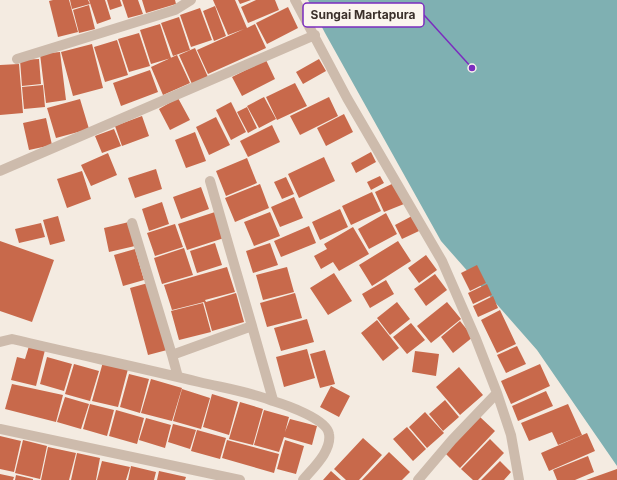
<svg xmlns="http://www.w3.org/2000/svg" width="617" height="480" font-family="Inter,sans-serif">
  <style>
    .water { fill: #7fb0b2 }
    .building { fill: #c8694b }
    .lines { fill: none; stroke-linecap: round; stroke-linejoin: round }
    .street { stroke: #cdbbac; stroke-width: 10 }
    .leader { fill: none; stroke: #7b2cbf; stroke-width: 1.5 }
    .callout-dot { fill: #7b2cbf; stroke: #fbf5ee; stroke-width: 1.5 }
    .callout { fill: #fbf5ee; stroke: #7b2cbf; stroke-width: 1.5 }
    .callout-label { font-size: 12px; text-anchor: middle; font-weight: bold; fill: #3b302b }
  </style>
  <rect width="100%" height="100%" fill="#f4ebe1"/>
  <!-- water -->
  <path class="water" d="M308 0H617V466L537 350 441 241 325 33Z"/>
  <!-- building -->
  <path class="building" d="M53 0H69L78 32 58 37 49 1Z
    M70 0H88L90 4 72 9Z
    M89 0H105L111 19 97 24Z
    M107 0H120L122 6 110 10Z
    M122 0H138L143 14 128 18Z
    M142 0H175L176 4 146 13Z
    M213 0H235L247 28 255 24 266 48 208 74 197 50 244 29 228 35Z
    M238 0H251L240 4Z
    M256 0H275L279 10 248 23 241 7Z
    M89 5 95 29 79 33 73 10Z
    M215 6 226 36 214 41 203 11Z
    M288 7 298 28 267 44 256 23Z
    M200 8 212 40 191 47 180 15Z
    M179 17 190 50 173 56 161 23Z
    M160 24 171 58 151 64 140 30Z
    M139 33 150 66 129 72 118 39Z
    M117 40 128 75 105 82 94 47Z
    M92 44 103 88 73 96 61 52Z
    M195 48 208 77 192 84 179 55Z
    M60 52 66 100 46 103 40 54Z
    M177 55 190 83 163 95 151 67Z
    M39 59 41 84 22 86 20 60Z
    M319 59 326 71 303 84 296 72Z
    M266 60 275 79 242 96 232 77Z
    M19 64 23 113 0 115V65Z
    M150 70 158 92 121 106 113 83Z
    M295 83 307 106 277 120 266 97Z
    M43 85 45 107 24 109 22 87Z
    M264 97 276 119 259 128 247 106Z
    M329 97 338 116 300 135 290 116Z
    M178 98 190 120 170 130 159 109Z
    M80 99 89 129 56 138 47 108Z
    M231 102 246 132 231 140 216 110Z
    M247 107 257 128 248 133 237 112Z
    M344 114 353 132 326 146 317 128Z
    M142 116 149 136 122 146 115 126Z
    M216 117 230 145 209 155 196 127Z
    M46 118 52 145 29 150 23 123Z
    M272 125 280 142 248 157 240 141Z
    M114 129 121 146 102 153 95 136Z
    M195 132 206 161 186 168 175 140Z
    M371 152 376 162 356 173 351 163Z
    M108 153 117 175 91 186 81 165Z
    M324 157 335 181 299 198 288 174Z
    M247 158 257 183 226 196 216 171Z
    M156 169 162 189 135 198 128 178Z
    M82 171 91 199 67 208 57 179Z
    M380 176 384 183 371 190 367 182Z
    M286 177 294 194 282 199 274 182Z
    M394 183 404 204 384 212 375 192Z
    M260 184 269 208 235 222 225 198Z
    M201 187 209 209 181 219 173 197Z
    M372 192 381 211 351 225 342 206Z
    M294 197 303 218 280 227 271 207Z
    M162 202 169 224 149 231 142 209Z
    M340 209 348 227 320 240 312 222Z
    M215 212 224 238 187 250 178 224Z
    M270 212 280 236 254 246 244 222Z
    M386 213 397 234 369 249 358 229Z
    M58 216 65 241 50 245 43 220Z
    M412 216 419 231 402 239 395 225Z
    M129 222 135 246 109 252 104 228Z
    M41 223 45 237 19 243 15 229Z
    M175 224 183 247 155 256 147 233Z
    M309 226 316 243 281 257 274 241Z
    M353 227 369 254 339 271 333 262 321 269 314 256 327 249 324 244Z
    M0 241 54 260 32 322 0 311Z
    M398 241 411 261 372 286 359 265Z
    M215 243 222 265 197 273 190 251Z
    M270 243 278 265 253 273 246 251Z
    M184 248 193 275 162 284 154 258Z
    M135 249 144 280 123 286 114 255Z
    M426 255 437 270 419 283 408 268Z
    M477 265 486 283 470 291 461 273Z
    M227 267 235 292 205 300 206 302 236 293 244 322 212 331 204 302 172 310 164 285Z
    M287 267 294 292 263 300 256 275Z
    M334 273 352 301 328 315 310 288Z
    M435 274 447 290 426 306 414 289Z
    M386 280 394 294 370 308 362 294Z
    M148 283 167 350 148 355 130 288Z
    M487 284 492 295 473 304 468 293Z
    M295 293 302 318 267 327 260 303Z
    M493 296 498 308 478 317 473 306Z
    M397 302 410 319 390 335 377 318Z
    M447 302 461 319 431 343 417 326Z
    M203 303 211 332 179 340 171 311Z
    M500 310 516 344 497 353 481 320Z
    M307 319 314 342 281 351 274 328Z
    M377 320 399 348 383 361 361 333Z
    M460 321 473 337 453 353 441 337Z
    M411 323 425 340 407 354 393 337Z
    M29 346 45 350 36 386 11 380 17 357 25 359Z
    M517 346 526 364 506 373 497 355Z
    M307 349 315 378 284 387 276 357Z
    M325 350 335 384 320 388 310 354Z
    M415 351 439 354 436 376 412 372Z
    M47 357 72 364 64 391 40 384Z
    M103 362 128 369 118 407 92 401Z
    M74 364 99 371 90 401 65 394Z
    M540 364 550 386 511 404 501 381Z
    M459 367 483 395 460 415 436 387Z
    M129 374 149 379 140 413 120 407Z
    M151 379 182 388 172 421 141 413Z
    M12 384 63 395 56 422 5 409Z
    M331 386 350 396 339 417 320 407Z
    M182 389 210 398 201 429 173 421Z
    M546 391 553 406 518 421 512 406Z
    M212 394 238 402 229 435 203 427Z
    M65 397 89 404 81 429 57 422Z
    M445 400 459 417 443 431 429 414Z
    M240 402 263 409 253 445 229 439Z
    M90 404 114 410 107 436 83 429Z
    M568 404 582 435 558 445 552 432 529 441 521 423Z
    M116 410 144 418 137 444 109 436Z
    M264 410 289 417 285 432 290 419 317 426 312 445 284 437 279 452 254 445Z
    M425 412 444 433 427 448 409 427Z
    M480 417 495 431 460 468 445 453Z
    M146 418 171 425 165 448 139 440Z
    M173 424 196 430 190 449 168 442Z
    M407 427 426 449 413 461 393 439Z
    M197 430 226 438 220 459 191 451Z
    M587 433 595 451 549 471 541 453Z
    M0 436 21 441 14 472 0 469Z
    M363 438 382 455 359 480H346L334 469Z
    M490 439 504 453 478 480H473L461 469Z
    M23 440 47 446 40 479 15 473Z
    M227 440 279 454 274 473 222 458Z
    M285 440 304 446 296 474 277 469Z
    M48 447 76 453 69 480H41Z
    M389 452 410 472 402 480H362Z
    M77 453 100 458 96 480H71Z
    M588 456 594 472 575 480H557L553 470Z
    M102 461 130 467 126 480H97Z
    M500 461 511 472 504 480H481Z
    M131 466 156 472 154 480H128Z
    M617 469V480H586Z
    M159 471 186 477 185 480H157Z
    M331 471 341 480H323Z
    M0 474 14 477 13 480H0Z
    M16 475 33 479V480H15Z"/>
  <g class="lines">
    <!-- street -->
    <path class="street" d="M295 0 347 98 442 261 476 339 497 393 511 435 519 480
      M17 59 175 10 191 0
      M0 171 315 35
      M132 223 172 355
      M252 326 273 400
      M0 342 12 339C75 354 137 367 199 382 224 388 250 392 273 401 286 405 327 419 329 434 332 451 313 468 303 480
      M178 377 172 355 252 326 210 181
      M0 429 240 480
      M418 480 452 440 497 393"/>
  </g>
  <!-- callouts -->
  <path class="leader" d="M472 68L424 15"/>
  <circle class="callout-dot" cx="472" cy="68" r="4"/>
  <rect class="callout" x="303" y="3" width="121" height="24" rx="4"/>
  <g class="callout-label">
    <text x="363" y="19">Sungai Martapura</text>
  </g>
</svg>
